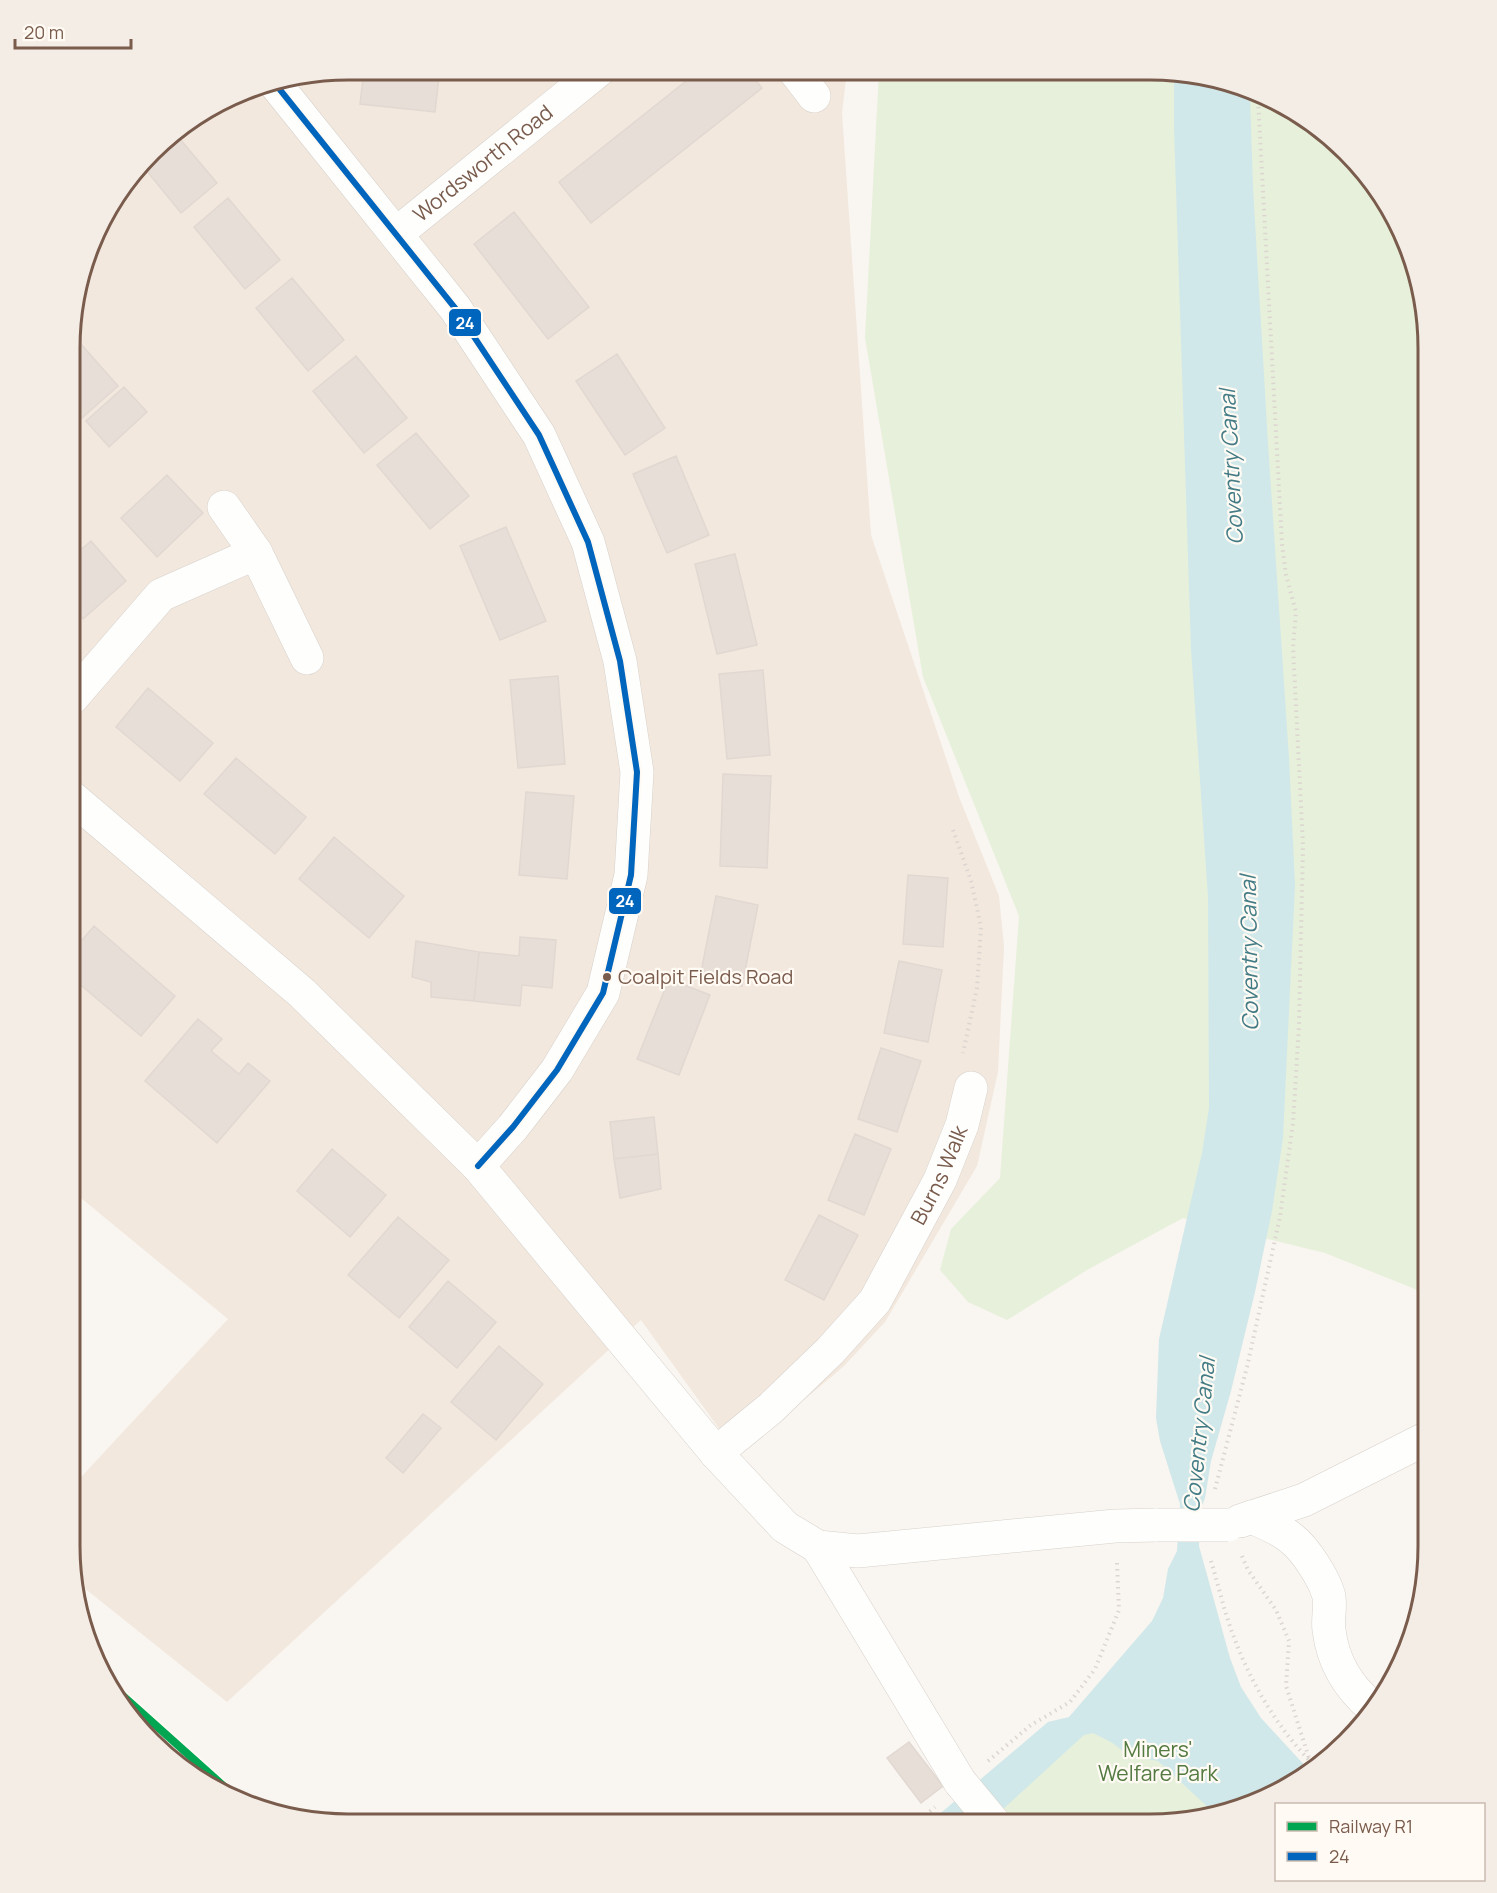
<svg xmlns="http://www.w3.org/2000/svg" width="1497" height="1893" font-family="Manrope,sans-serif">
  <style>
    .residential { fill: #f2e8de }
    .green { fill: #e7f0db }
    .water { fill: #d0e8ea }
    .building { fill: #e6ded7; stroke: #e2d8d2; stroke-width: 1.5 }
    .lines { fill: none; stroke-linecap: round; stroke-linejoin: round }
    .minor-casing { stroke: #d7d1cb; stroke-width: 34 }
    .path { stroke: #dcd5d0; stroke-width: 4; stroke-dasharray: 1.5 4.5; stroke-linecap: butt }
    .minor { stroke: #fefefd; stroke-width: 33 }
    .minor-bridge-casing { stroke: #d7d1cb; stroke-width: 34; stroke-linecap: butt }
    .minor-bridge { stroke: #fefefd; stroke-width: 33 }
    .bus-1-casing { stroke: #fffaf3; stroke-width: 10 }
    .bus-1 { stroke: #0065bd; stroke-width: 6 }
    .rail-1-casing { stroke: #fffaf3; stroke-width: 12 }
    .rail-1 { stroke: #00a651; stroke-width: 8 }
    .bus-dot { fill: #7a5c4d; stroke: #fffaf3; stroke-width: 2 }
    .labels { text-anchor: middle; stroke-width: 4.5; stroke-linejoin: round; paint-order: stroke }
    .bus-label { font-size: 20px; fill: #7a5c4d; stroke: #fffaf3; text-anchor: start }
    .street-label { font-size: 21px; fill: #7a5c4d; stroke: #fffaf3 }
    .park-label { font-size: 21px; fill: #537a41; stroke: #fffaf3 }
    .water-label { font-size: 22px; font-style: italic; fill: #437c86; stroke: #fffaf3 }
    .rim { fill: none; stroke: #7a5c4d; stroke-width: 3 }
    .line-badge { stroke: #fffaf3; stroke-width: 2 }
    .badge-label { font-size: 16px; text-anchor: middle; font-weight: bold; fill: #fff }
  </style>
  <rect width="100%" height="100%" fill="#f9f5f0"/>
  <!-- residential -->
  <path class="residential" d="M347 69 847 70 842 113 871 535 959 797 999 896 1004 946 998 1072 977 1166 885 1322 843 1367 738 1455 641 1320 227 1702 73 1579 69 1546V1490L228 1319 70 1189 71 310 106 208 164 138 257 84Z"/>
  <!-- green -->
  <path class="green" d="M879 71H1187L1305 116 1391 208 1419 275 1428 347V1300L1415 1289 1325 1253 1183 1218 1087 1270 1007 1320 968 1302 940 1270 951 1229 1000 1178 1019 916 923 677 865 338Z
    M1116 1705 1270 1793 1168 1823H964L1074 1727Z"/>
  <!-- water -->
  <path class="water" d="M1174 71H1187L1250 95 1253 188 1268 443 1289 758 1295 885 1283 1138 1272 1211 1255 1292 1231 1391 1211 1461 1205 1498 1201 1508 1199 1546 1230 1658 1241 1687 1261 1718 1308 1769 1289 1787 1211 1810 1158 1761 1130 1756 1111 1742 1093 1733 1084 1735 988 1823H929L1048 1722 1069 1717 1152 1621 1163 1598 1168 1569 1177 1551 1180 1504 1160 1441 1156 1418 1159 1339 1202 1153 1209 1108 1208 897 1191 649 1174 127Z"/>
  <!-- building -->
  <path class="building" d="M364 69H440L435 112 360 104Z
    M700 70H748L762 88 591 223 559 182Z
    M174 132 217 183 181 213 142 165 164 138Z
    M228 198 280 260 245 289 194 227Z
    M514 212 589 307 548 339 474 244Z
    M292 278 344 340 308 371 256 308Z
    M80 343 118 386 82 418 71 406V351Z
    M617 354 665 428 625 455 576 381Z
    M356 356 407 418 364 453 313 391Z
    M124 387 147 412 109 447 86 421Z
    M416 433 469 496 430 529 377 465Z
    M676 456 709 535 667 553 633 474Z
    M167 475 203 513 157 557 121 518Z
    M506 527 546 621 500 640 460 546Z
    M91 541 126 581 83 619 71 605V558Z
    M735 554 757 645 717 654 695 564Z
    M763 670 770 755 727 759 719 674Z
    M558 676 565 764 518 768 510 680Z
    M148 688 213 743 180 781 116 727Z
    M236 758 306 817 275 854 204 794Z
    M723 774 771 776 767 868 720 866Z
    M526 792 574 796 567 879 519 875Z
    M334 837 404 896 369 938 299 879Z
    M908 875 948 878 943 947 903 944Z
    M716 896 758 905 742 986 700 977Z
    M94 926 175 996 141 1036 70 976V954Z
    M520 937 556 940 552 988 522 985 520 1006 474 1001 479 952 519 956Z
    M416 941 479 952 474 1001 431 997V982L412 977Z
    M899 961 942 970 928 1042 884 1033Z
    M669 979 710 995 679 1075 637 1059Z
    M198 1019 222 1039 211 1051 239 1074 248 1063 270 1081 217 1143 145 1081Z
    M881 1048 921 1061 897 1132 858 1119Z
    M654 1117 658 1154 614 1159 610 1122Z
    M855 1134 891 1149 864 1215 828 1200Z
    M332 1149 386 1195 350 1237 297 1191Z
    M658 1154 661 1189 620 1198 614 1159Z
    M819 1215 858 1235 824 1300 785 1280Z
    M398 1217 449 1260 399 1318 348 1275Z
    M448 1281 496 1322 457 1368 409 1327Z
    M499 1346 543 1384 496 1440 451 1402Z
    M423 1414 441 1428 403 1473 386 1458Z
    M909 1742 943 1786 921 1803 887 1758Z"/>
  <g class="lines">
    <!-- minor casing -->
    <g class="minor-casing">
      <g id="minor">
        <path d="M794 70 814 96"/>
        <path d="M273 81 455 308 539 435 588 542 620 661 637 772 631 875 603 993 557 1070 513 1127 478 1166"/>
        <path id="s1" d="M396 234 599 70"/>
        <path d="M224 507 256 553 307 658"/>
        <path d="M71 699 161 595 256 553"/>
        <path d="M70 796 302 993 478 1166 716 1453 785 1527 818 1547 858 1551 1115 1526 1157 1525"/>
        <path id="s2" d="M716 1453 771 1408 830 1351 875 1301 940 1180 962 1125 971 1088"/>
        <path d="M1251 1517C1265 1523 1281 1529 1292 1539 1305 1549 1323 1577 1328 1593 1332 1604 1327 1618 1329 1630 1333 1663 1348 1687 1373 1708"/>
        <path d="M1240 1521 1304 1500 1427 1438"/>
        <path d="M818 1547 960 1782"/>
      </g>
    </g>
    <!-- path -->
    <path class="path" d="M953 830 971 881 981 927 977 988 963 1053
      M1215 1489 1247 1367 1280 1217 1293 1123 1299 1026 1303 845 1293 647 1296 612 1286 575 1282 544 1258 98
      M1242 1556 1248 1570 1276 1610 1289 1641 1286 1686 1309 1758
      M1211 1561C1219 1587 1225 1615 1235 1640 1252 1685 1279 1730 1313 1764
      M988 1761 1031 1725 1070 1702 1095 1669 1119 1610 1117 1563
      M916 1823 935 1807"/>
    <!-- minor -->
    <use href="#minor" class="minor"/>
    <!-- minor-bridge casing -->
    <g class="minor-bridge-casing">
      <path id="minor-bridge" d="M1157 1525H1228
        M960 1782 994 1823"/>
    </g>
    <!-- minor-bridge -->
    <use href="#minor-bridge" class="minor-bridge"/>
    <!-- bus-1 casing -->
    <g class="bus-1-casing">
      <path id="bus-1" d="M273 81 455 308 539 435 588 542 620 661 637 772 631 875 603 993 557 1070 513 1127 478 1166"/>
    </g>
    <!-- bus-1 -->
    <use href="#bus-1" class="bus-1"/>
    <!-- rail-1 casing -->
    <g class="rail-1-casing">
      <path id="rail-1" d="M104 1679 238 1799"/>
    </g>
    <!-- rail-1 -->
    <use href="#rail-1" class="rail-1"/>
  </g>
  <!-- markers -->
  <circle class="bus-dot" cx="607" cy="977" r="5"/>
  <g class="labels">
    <!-- bus labels -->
    <g class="bus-label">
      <text x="618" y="984">Coalpit Fields Road</text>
    </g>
    <!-- street labels -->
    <g class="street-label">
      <text dy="7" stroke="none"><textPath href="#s1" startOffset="112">Wordsworth Road</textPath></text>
      <text dy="7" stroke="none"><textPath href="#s2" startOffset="362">Burns Walk</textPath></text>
    </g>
    <!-- park labels -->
    <g class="park-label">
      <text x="1158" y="1757">Miners'<tspan x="1158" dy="24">Welfare Park</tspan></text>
    </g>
    <!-- water labels -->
    <g class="water-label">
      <text transform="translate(1231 467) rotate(-93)" y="8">Coventry Canal</text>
      <text transform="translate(1249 953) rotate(-91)" y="8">Coventry Canal</text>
      <text transform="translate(1199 1435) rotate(-84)" y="8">Coventry Canal</text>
    </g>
  </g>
  <!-- crop -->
  <path d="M0 0H1497V1893H0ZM348 80H1150A268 268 0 0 1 1418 348V1546A268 268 0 0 1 1150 1814H348A268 268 0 0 1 80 1546V348A268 268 0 0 1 348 80Z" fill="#f4ede6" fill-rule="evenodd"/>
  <path class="rim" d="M348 80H1150A268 268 0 0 1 1418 348V1546A268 268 0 0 1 1150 1814H348A268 268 0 0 1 80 1546V348A268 268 0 0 1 348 80Z"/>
  <g class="line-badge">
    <rect x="448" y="308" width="34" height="29" rx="6" fill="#0065bd"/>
    <rect x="608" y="887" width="34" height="28" rx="6" fill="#0065bd"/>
  </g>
  <g class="badge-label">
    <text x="465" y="329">24</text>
    <text x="625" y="907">24</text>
  </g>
  <!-- legend -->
  <rect x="1275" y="1803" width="210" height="78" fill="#fffaf3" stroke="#cabbb1" stroke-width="1.5"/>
  <rect x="1287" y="1822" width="30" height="9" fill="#00a651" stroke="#cabbb1" stroke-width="1.5"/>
  <text x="1329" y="1833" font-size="18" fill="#7a5c4d">Railway R1</text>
  <rect x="1287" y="1852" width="30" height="9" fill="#0065bd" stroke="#cabbb1" stroke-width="1.5"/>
  <text x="1329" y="1863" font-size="18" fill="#7a5c4d">24</text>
  <!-- scale -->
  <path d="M15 39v9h116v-9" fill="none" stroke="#7a5c4d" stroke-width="3"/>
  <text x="24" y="39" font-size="18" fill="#7a5c4d" stroke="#fffaf3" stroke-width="4.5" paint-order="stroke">20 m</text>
</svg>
